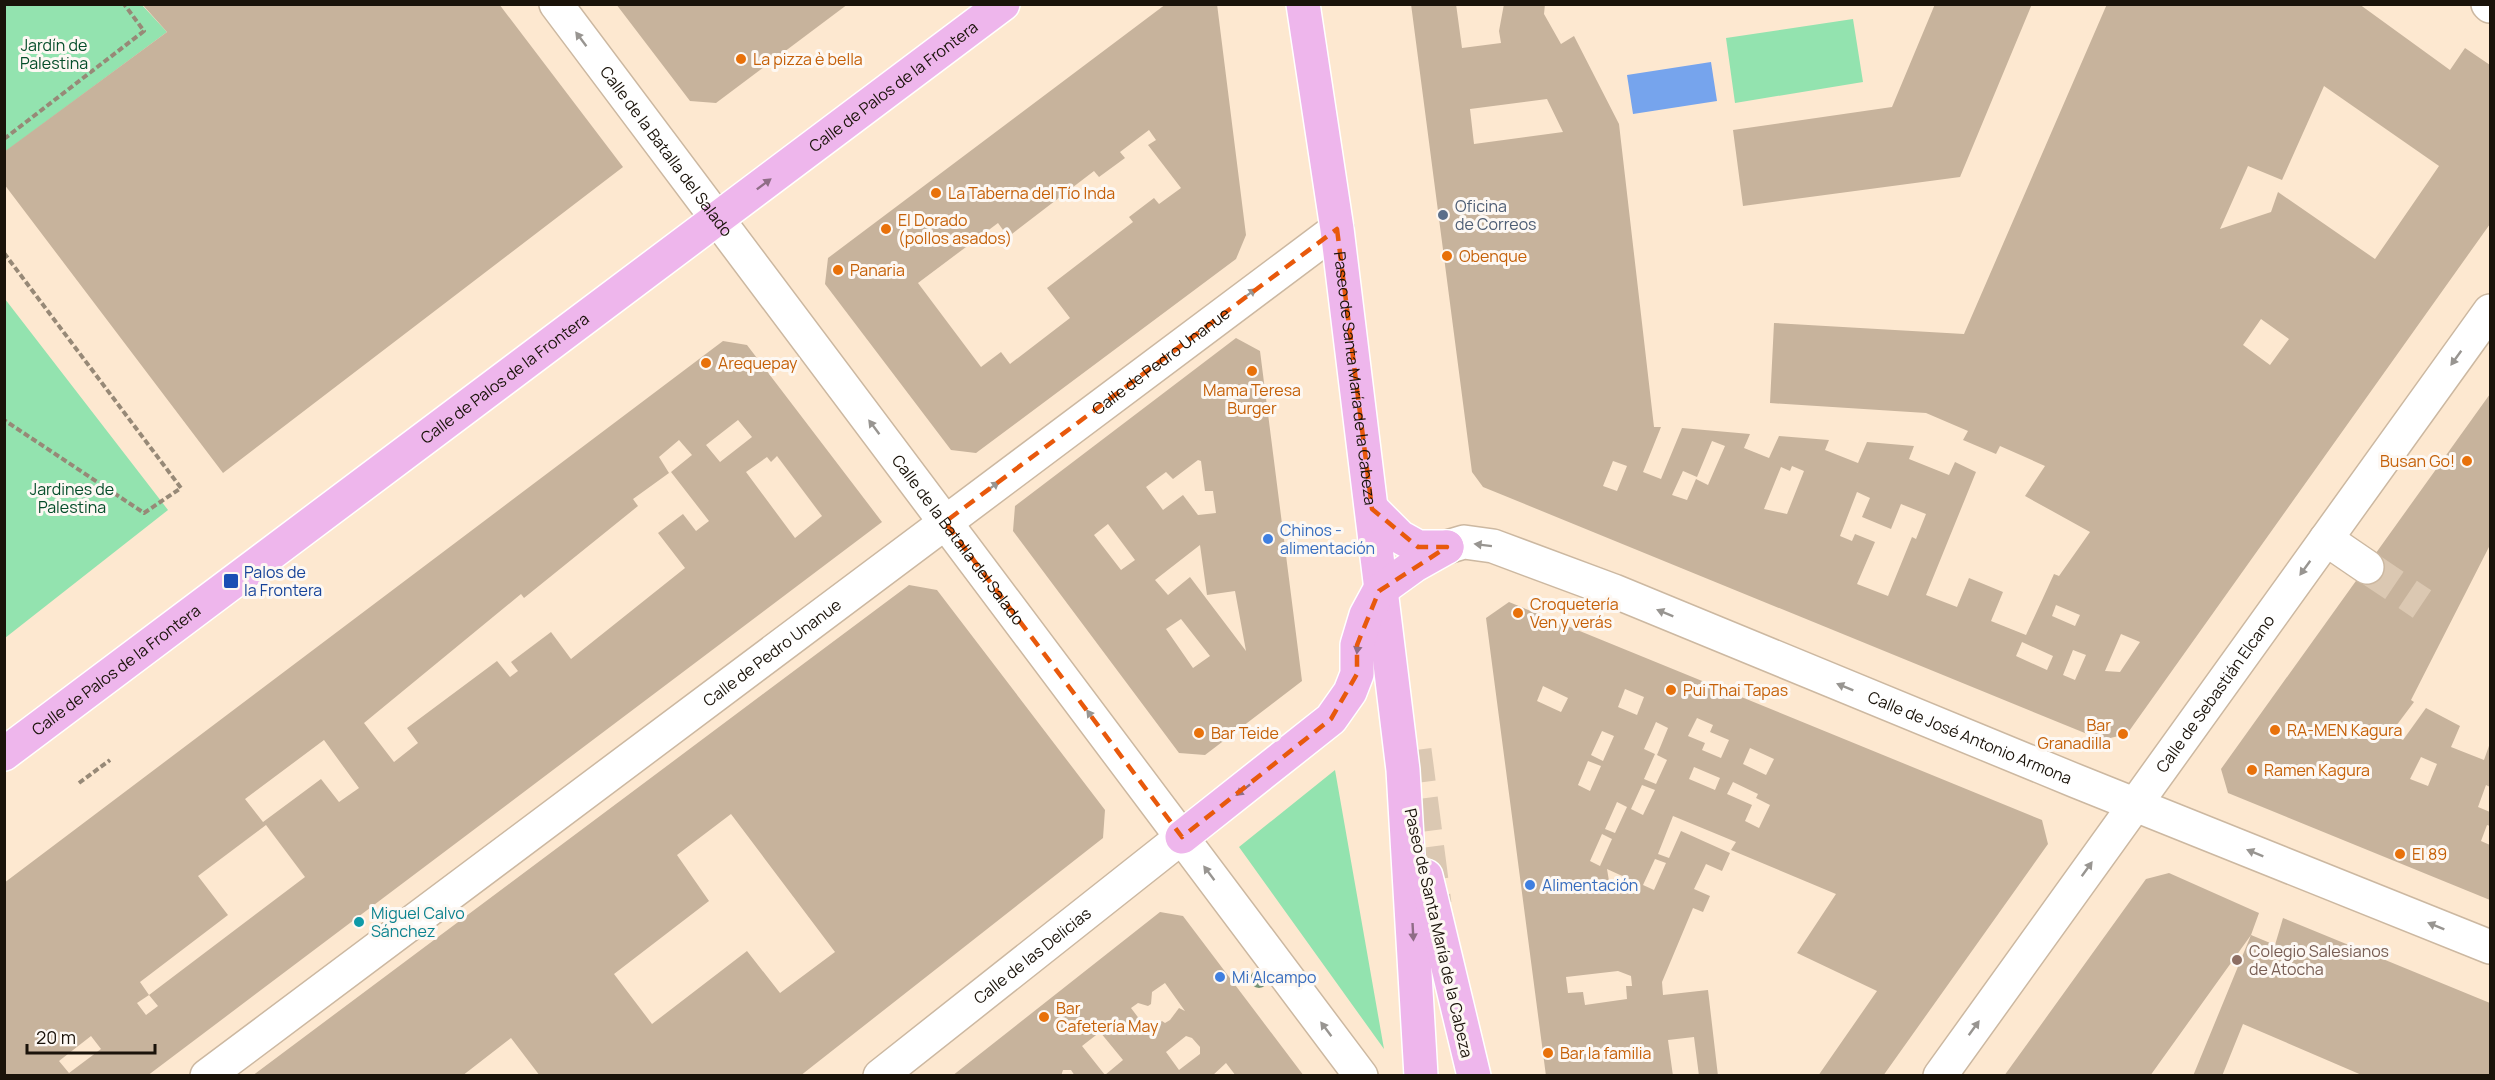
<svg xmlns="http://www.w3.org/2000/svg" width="2495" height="1080" font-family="Manrope,sans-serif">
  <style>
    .green { fill: #93e3af }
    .water { fill: #76a4ed }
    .building { fill: #c7b39c; fill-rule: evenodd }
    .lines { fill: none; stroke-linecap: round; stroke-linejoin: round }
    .minor-tunnel { stroke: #dbc8b2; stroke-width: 33; stroke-dasharray: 33 16; stroke-linecap: butt }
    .major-tunnel { stroke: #dbc8b2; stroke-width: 33; stroke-dasharray: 33 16; stroke-linecap: butt }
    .minor-casing { stroke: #ccb8a1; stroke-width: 36 }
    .major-casing { stroke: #fff; stroke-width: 36 }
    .path { stroke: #978977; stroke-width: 4; stroke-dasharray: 6 3; stroke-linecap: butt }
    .minor { stroke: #fff; stroke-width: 33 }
    .major { stroke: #eeb6ec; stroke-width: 33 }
    .tree { fill: #759375 }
    .oneway { fill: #989591 }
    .oneway2 { fill: #8f6d86 }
    .marked { fill: none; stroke: #e8590c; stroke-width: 4.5; stroke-dasharray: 12 8; stroke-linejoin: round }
    .food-dot { fill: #e8710a; stroke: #fdf8f3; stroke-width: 2 }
    .service-dot { fill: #5c6f8a; stroke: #fdf8f3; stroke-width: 2 }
    .shop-dot { fill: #3f7fe0; stroke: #fdf8f3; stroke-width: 2 }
    .transit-dot { fill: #1a4fb4; stroke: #fdf8f3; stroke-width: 2 }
    .culture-dot { fill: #0f9aa8; stroke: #fdf8f3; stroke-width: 2 }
    .education-dot { fill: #8d6e63; stroke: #fdf8f3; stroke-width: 2 }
    .labels { text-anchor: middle; stroke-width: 6; stroke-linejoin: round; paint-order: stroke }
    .park-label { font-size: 16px; fill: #054d2a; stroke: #fdf8f3 }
    .food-label { font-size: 16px; fill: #c56008; stroke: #fdf8f3; text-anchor: start }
    .street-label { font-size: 16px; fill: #1a130a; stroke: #fdf8f3 }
    .service-label { font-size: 16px; fill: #4e5e75; stroke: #fdf8f3; text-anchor: start }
    .shop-label { font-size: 16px; fill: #366cbe; stroke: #fdf8f3; text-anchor: start }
    .transit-label { font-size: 16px; fill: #164399; stroke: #fdf8f3; text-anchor: start }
    .culture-label { font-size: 16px; fill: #0d838f; stroke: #fdf8f3; text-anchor: start }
    .education-label { font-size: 16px; fill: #785e54; stroke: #fdf8f3; text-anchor: start }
  </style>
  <rect width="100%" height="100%" fill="#fde8d0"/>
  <!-- green -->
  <path class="green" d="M4 5H142L167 32 5 152Z
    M1853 19 1863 82 1735 103 1726 38Z
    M5 299 168 510 5 638Z
    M1335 770 1384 1049 1239 847Z"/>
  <!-- water -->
  <path class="water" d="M1711 62 1717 101 1633 114 1627 75Z"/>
  <!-- building -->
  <path class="building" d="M142 4H499L623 167 223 473 4 184V152L167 32Z
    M616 4H848L716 103 690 101Z
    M1166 4H1217L1246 235 1236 259 976 453 951 450 825 284 828 258ZM1149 130 1156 140 1148 145 1181 188 1159 204 1154 198 1129 217 1133 222 1047 288 1070 318 1010 364 1001 352 981 367 918 283 998 223 1008 237 1094 171 1099 177 1125 158 1120 152Z
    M1411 4H1456L1462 48 1501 43 1499 31 1504 4H1545L1544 14 1561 44 1574 36 1619 124 1654 427H1661L1643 472 1661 479 1682 428 1750 434 1744 448 1769 458 1779 436 1829 440 1825 450 1858 463 1867 442 1914 446 1909 459 1949 475 1955 462 1976 472 1926 595 1957 607 1969 578 2003 592 1991 621 2026 635 2054 574 2059 576 2090 532 2025 496 2045 466 2000 446 1996 454 1963 440 1968 431 1926 413 1770 403 1774 323 1964 334 2107 4H2359L2450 70 2465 48 2490 65V224L2127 734 2102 740 1483 487 1472 472ZM2324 86 2439 166 2375 259 2278 192 2271 212 2220 229 2248 166 2282 180ZM1547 99 1563 132 1474 144 1470 109ZM2261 319 2289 339 2270 365 2243 345ZM1712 441 1725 446 1708 485 1696 479 1687 500 1672 495 1683 471 1697 477ZM1613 461 1627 466 1617 491 1603 486ZM1792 466 1804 471 1787 514 1764 509 1781 467 1790 471ZM1857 492 1870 498 1862 517 1891 529 1901 504 1926 514 1916 539 1912 537 1888 596 1857 584 1875 542 1855 534 1852 541 1840 536ZM2056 605 2080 615 2075 626 2052 616ZM2121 634 2140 642 2120 672 2105 671ZM2022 642 2053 656 2047 670 2016 656ZM2073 650 2086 655 2075 680 2063 675Z
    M1935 4H2032L1960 177 1743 206 1733 130 1892 107Z
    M1236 338 1260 351 1302 681 1205 755 1179 753 1013 531 1015 506ZM1198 460 1201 461 1205 491H1213L1216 513 1198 515 1183 495 1163 510 1146 487 1166 472 1173 479ZM1108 524 1135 560 1121 570 1094 535ZM1200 545 1207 595 1235 591 1246 651 1190 577 1168 595 1155 580ZM1181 619 1210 656 1193 668 1166 629Z
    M723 341 747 345 882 522 147 1076H4V883ZM738 420 752 437 720 462 706 445ZM679 440 692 455 671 472 709 521 696 531 683 514 658 533 685 568 571 659 551 632 511 662 518 671 510 677 497 661 407 728 418 743 394 762 364 723 521 594 524 598 638 506 633 499 669 473 659 457ZM777 456 822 516 795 538 746 472 767 457 771 462ZM324 740 359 788 339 802 321 779 263 822 245 799ZM266 825 305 877 149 995 158 1006 146 1015 137 1003 149 995 140 982 228 915 198 876ZM91 1036 101 1049 69 1073 59 1061Z
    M2490 394V545L2411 700 2414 702 2390 734 2403 740 2426 708 2460 726 2451 747 2484 760 2490 743V787L2486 785 2478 807 2490 812V826L2487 825 2481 841 2490 845V900L2228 793 2221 769ZM2421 757 2437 764 2428 786 2410 779Z
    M909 585 937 590 1105 810 1103 838 800 1076H540L511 1038 462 1076H252ZM731 814 835 952 780 993 747 951 652 1024 614 974 709 901 677 855Z
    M1509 602 2042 820 2048 844 1883 1076H1818L1877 991 1797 953 1836 894 1731 850 1736 842 1673 816 1658 854 1669 858 1681 831 1730 853 1722 871 1706 864 1694 889 1710 896 1703 912 1693 908 1662 982 1663 995 1708 990 1718 1076H1699L1694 1037 1668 1040 1673 1076H1546L1486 618ZM1543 686 1568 698 1561 712 1537 701ZM1625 689 1644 697 1637 715 1618 707ZM1697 718 1713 725 1710 732 1729 740 1721 758 1702 750 1705 743 1688 736ZM1656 722 1668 728 1657 755 1667 760 1656 784 1644 779 1655 754 1644 749ZM1602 731 1614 736 1603 761 1591 755ZM1750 748 1774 759 1766 775 1743 764ZM1588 761 1601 766 1590 791 1578 785ZM1694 767 1720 778 1715 790 1689 779ZM1733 782 1758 794 1756 798 1770 805 1759 828 1745 821 1752 805 1727 794ZM1642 785 1655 790 1643 815 1631 809ZM1617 802 1627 807 1615 833 1605 829ZM1602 834 1612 839 1600 866 1590 861ZM1655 859 1666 863 1654 890 1643 885ZM1607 869 1631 880 1625 894 1610 887ZM1618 971 1631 976 1632 986H1626L1627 999 1585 1005 1583 992 1568 993 1566 977Z
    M2169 873 2259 913 2251 935 2150 1076H2004L2146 879Z
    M1160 912 1183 916 1304 1076H1236L1226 1063 1212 1076H1075L1071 1070H1063L1061 1076H952ZM1165 983 1185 1011 1179 1008 1170 1020 1165 1023 1162 1021 1152 1029 1153 1037 1131 1008 1138 1003 1148 1006 1151 1004 1152 992ZM1100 1032 1123 1060 1105 1075 1082 1046ZM1186 1036 1192 1038 1200 1047V1054L1179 1070 1166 1052Z
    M2283 918 2490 1003V1076H2364L2243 1024 2222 1076H2193L2251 935 2275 945Z"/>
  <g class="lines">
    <!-- minor-tunnel -->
    <path class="minor-tunnel" d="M2367 567 2422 604"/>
    <!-- major-tunnel -->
    <path class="major-tunnel" d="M1415 750 1435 904"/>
    <!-- minor casing -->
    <g class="minor-casing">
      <g id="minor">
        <path id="s1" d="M556 4 1361 1076"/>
        <path d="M2488 4 2490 6"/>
        <path d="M2326 539 2367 567"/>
        <path id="s2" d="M1447 547 1464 542 1493 546 1614 591 2076 781 2490 947"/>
        <path id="s3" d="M207 1076 1337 229"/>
        <path id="s4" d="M880 1076 1182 837"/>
        <path id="s5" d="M1940 1076 2490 311"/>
      </g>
    </g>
    <!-- major casing -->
    <g class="major-casing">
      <g id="major">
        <path id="s6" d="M1303 4 1337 229 1403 770 1421 1076"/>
        <path d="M1372 509 1400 537 1418 547H1447"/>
        <path id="s7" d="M4 754 1003 4"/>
        <path d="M1182 837 1331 719 1350 692 1357 674V645L1366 615 1379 591 1415 565 1447 547"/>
        <path d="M1426 876 1474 1076"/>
      </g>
    </g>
    <!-- path -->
    <path class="path" d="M4 139 144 31 124 4
      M4 253 181 488 144 513 4 420
      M79 783 110 760"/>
    <!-- minor -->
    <use href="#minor" class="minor"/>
    <!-- major -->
    <use href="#major" class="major"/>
  </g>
  <!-- trees -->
  <circle class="tree" cx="1259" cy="979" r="9"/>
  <!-- one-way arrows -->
  <defs><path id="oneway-solid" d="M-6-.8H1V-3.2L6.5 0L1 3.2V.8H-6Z" transform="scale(1.5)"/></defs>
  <g class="oneway">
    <use href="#oneway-solid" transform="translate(581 39) rotate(-127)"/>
    <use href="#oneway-solid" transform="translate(1249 294) rotate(-37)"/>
    <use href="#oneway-solid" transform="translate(2456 358) rotate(126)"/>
    <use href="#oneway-solid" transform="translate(874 427) rotate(-127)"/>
    <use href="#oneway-solid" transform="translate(992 487) rotate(-37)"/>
    <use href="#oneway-solid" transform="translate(1483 545) rotate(-173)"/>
    <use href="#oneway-solid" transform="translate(2305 568) rotate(126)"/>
    <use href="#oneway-solid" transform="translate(1665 613) rotate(-158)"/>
    <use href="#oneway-solid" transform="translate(1845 687) rotate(-158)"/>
    <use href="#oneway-solid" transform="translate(1092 717) rotate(-127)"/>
    <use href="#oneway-solid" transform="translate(2255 853) rotate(-158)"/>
    <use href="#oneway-solid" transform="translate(2087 869) rotate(-54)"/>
    <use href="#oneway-solid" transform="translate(1209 873) rotate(-127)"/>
    <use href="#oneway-solid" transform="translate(2436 926) rotate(-158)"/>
    <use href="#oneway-solid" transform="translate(1974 1028) rotate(-54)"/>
    <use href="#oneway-solid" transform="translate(1326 1029) rotate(-127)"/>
  </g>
  <g class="oneway2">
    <use href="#oneway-solid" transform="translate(764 184) rotate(-37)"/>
    <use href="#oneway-solid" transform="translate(1358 645) rotate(98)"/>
    <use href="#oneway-solid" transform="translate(1243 790) rotate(142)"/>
    <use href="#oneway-solid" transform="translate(1413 932) rotate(87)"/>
  </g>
  <!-- marked area -->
  <path class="marked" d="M1337 229 1372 509 1418 547H1447L1379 591 1357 645V674L1331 719 1182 837 945 522Z"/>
  <!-- markers -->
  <g class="food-dot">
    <circle cx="741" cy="59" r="6"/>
    <circle cx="936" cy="193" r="6"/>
    <circle cx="886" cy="229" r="6"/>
    <circle cx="1447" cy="256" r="6"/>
    <circle cx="838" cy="270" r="6"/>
    <circle cx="706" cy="363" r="6"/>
    <circle cx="1252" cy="371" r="6"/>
    <circle cx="2467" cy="461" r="6"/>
    <circle cx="1518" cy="613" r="6"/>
    <circle cx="1671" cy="690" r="6"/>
    <circle cx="2275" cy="730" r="6"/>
    <circle cx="1199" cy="733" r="6"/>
    <circle cx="2123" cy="734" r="6"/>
    <circle cx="2252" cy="770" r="6"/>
    <circle cx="2400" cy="854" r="6"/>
    <circle cx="1044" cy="1017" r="6"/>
    <circle cx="1548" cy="1053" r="6"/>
  </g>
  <circle class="service-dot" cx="1443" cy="215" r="6"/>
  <g class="shop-dot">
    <circle cx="1268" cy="539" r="6"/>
    <circle cx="1530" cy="885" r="6"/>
    <circle cx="1220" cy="977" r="6"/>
  </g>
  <rect class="transit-dot" x="223" y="573" width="16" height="16" rx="3"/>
  <circle class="culture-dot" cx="359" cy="922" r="6"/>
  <circle class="education-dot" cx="2237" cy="960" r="6"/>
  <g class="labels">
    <!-- park labels -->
    <g class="park-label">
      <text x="54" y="51">Jardín de<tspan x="54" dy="18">Palestina</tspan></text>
      <text x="72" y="495">Jardines de<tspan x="72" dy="18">Palestina</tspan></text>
    </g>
    <!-- food labels -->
    <g class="food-label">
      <text x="753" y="65">La pizza è bella</text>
      <text x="948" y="199">La Taberna del Tío Inda</text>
      <text x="898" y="226">El Dorado<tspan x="898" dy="18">(pollos asados)</tspan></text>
      <text x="1459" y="262">Obenque</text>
      <text x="850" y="276">Panaria</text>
      <text x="718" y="369">Arequepay</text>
      <text x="1252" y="396" text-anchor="middle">Mama Teresa<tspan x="1252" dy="18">Burger</tspan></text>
      <text x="2455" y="467" text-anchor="end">Busan Go!</text>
      <text x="1530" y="610">Croquetería<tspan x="1530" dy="18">Ven y verás</tspan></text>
      <text x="1683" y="696">Pui Thai Tapas</text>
      <text x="2111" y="731" text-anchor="end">Bar<tspan x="2111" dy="18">Granadilla</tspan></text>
      <text x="2287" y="736">RA-MEN Kagura</text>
      <text x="1211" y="739">Bar Teide</text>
      <text x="2264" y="776">Ramen Kagura</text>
      <text x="2412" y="860">El 89</text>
      <text x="1056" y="1014">Bar<tspan x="1056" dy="18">Cafetería May</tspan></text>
      <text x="1560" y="1059">Bar la familia</text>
    </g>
    <!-- street labels -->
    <g class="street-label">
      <text dy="6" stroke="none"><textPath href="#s7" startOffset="1112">Calle de Palos de la Frontera</textPath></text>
      <text dy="6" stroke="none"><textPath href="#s1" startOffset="184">Calle de la Batalla del Salado</textPath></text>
      <text dy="6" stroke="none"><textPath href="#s3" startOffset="1192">Calle de Pedro Unanue</textPath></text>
      <text dy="6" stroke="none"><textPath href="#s6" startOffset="378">Paseo de Santa María de la Cabeza</textPath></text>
      <text dy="6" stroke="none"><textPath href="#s7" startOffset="626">Calle de Palos de la Frontera</textPath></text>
      <text dy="6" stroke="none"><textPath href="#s1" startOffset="670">Calle de la Batalla del Salado</textPath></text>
      <text dy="6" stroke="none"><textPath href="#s3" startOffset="706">Calle de Pedro Unanue</textPath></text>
      <text dy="6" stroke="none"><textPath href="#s7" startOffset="140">Calle de Palos de la Frontera</textPath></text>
      <text dy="6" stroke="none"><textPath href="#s5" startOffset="471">Calle de Sebastián Elcano</textPath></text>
      <text dy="6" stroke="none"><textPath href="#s2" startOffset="561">Calle de José Antonio Armona</textPath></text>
      <text transform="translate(1439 933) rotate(77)" y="6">Paseo de Santa María de la Cabeza</text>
      <text dy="6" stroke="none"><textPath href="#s4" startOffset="194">Calle de las Delicias</textPath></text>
    </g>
    <!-- service labels -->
    <g class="service-label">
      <text x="1455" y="212">Oficina<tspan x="1455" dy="18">de Correos</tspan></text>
    </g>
    <!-- shop labels -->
    <g class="shop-label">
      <text x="1280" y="536">Chinos -<tspan x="1280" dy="18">alimentación</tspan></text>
      <text x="1542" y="891">Alimentación</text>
      <text x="1232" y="983">Mi Alcampo</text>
    </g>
    <!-- transit labels -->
    <g class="transit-label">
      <text x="244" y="578">Palos de<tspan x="244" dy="18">la Frontera</tspan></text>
    </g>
    <!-- culture labels -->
    <g class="culture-label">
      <text x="371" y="919">Miguel Calvo<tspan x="371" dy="18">Sánchez</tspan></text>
    </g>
    <!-- education labels -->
    <g class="education-label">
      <text x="2249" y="957">Colegio Salesianos<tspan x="2249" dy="18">de Atocha</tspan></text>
    </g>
  </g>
  <!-- border -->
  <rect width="2495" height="1080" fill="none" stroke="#1a130a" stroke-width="12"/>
  <!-- scale -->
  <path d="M27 1044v9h128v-9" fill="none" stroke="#1a130a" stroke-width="3"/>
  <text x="36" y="1044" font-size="18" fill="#1a130a" stroke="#fdf8f3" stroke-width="4.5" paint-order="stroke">20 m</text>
</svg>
